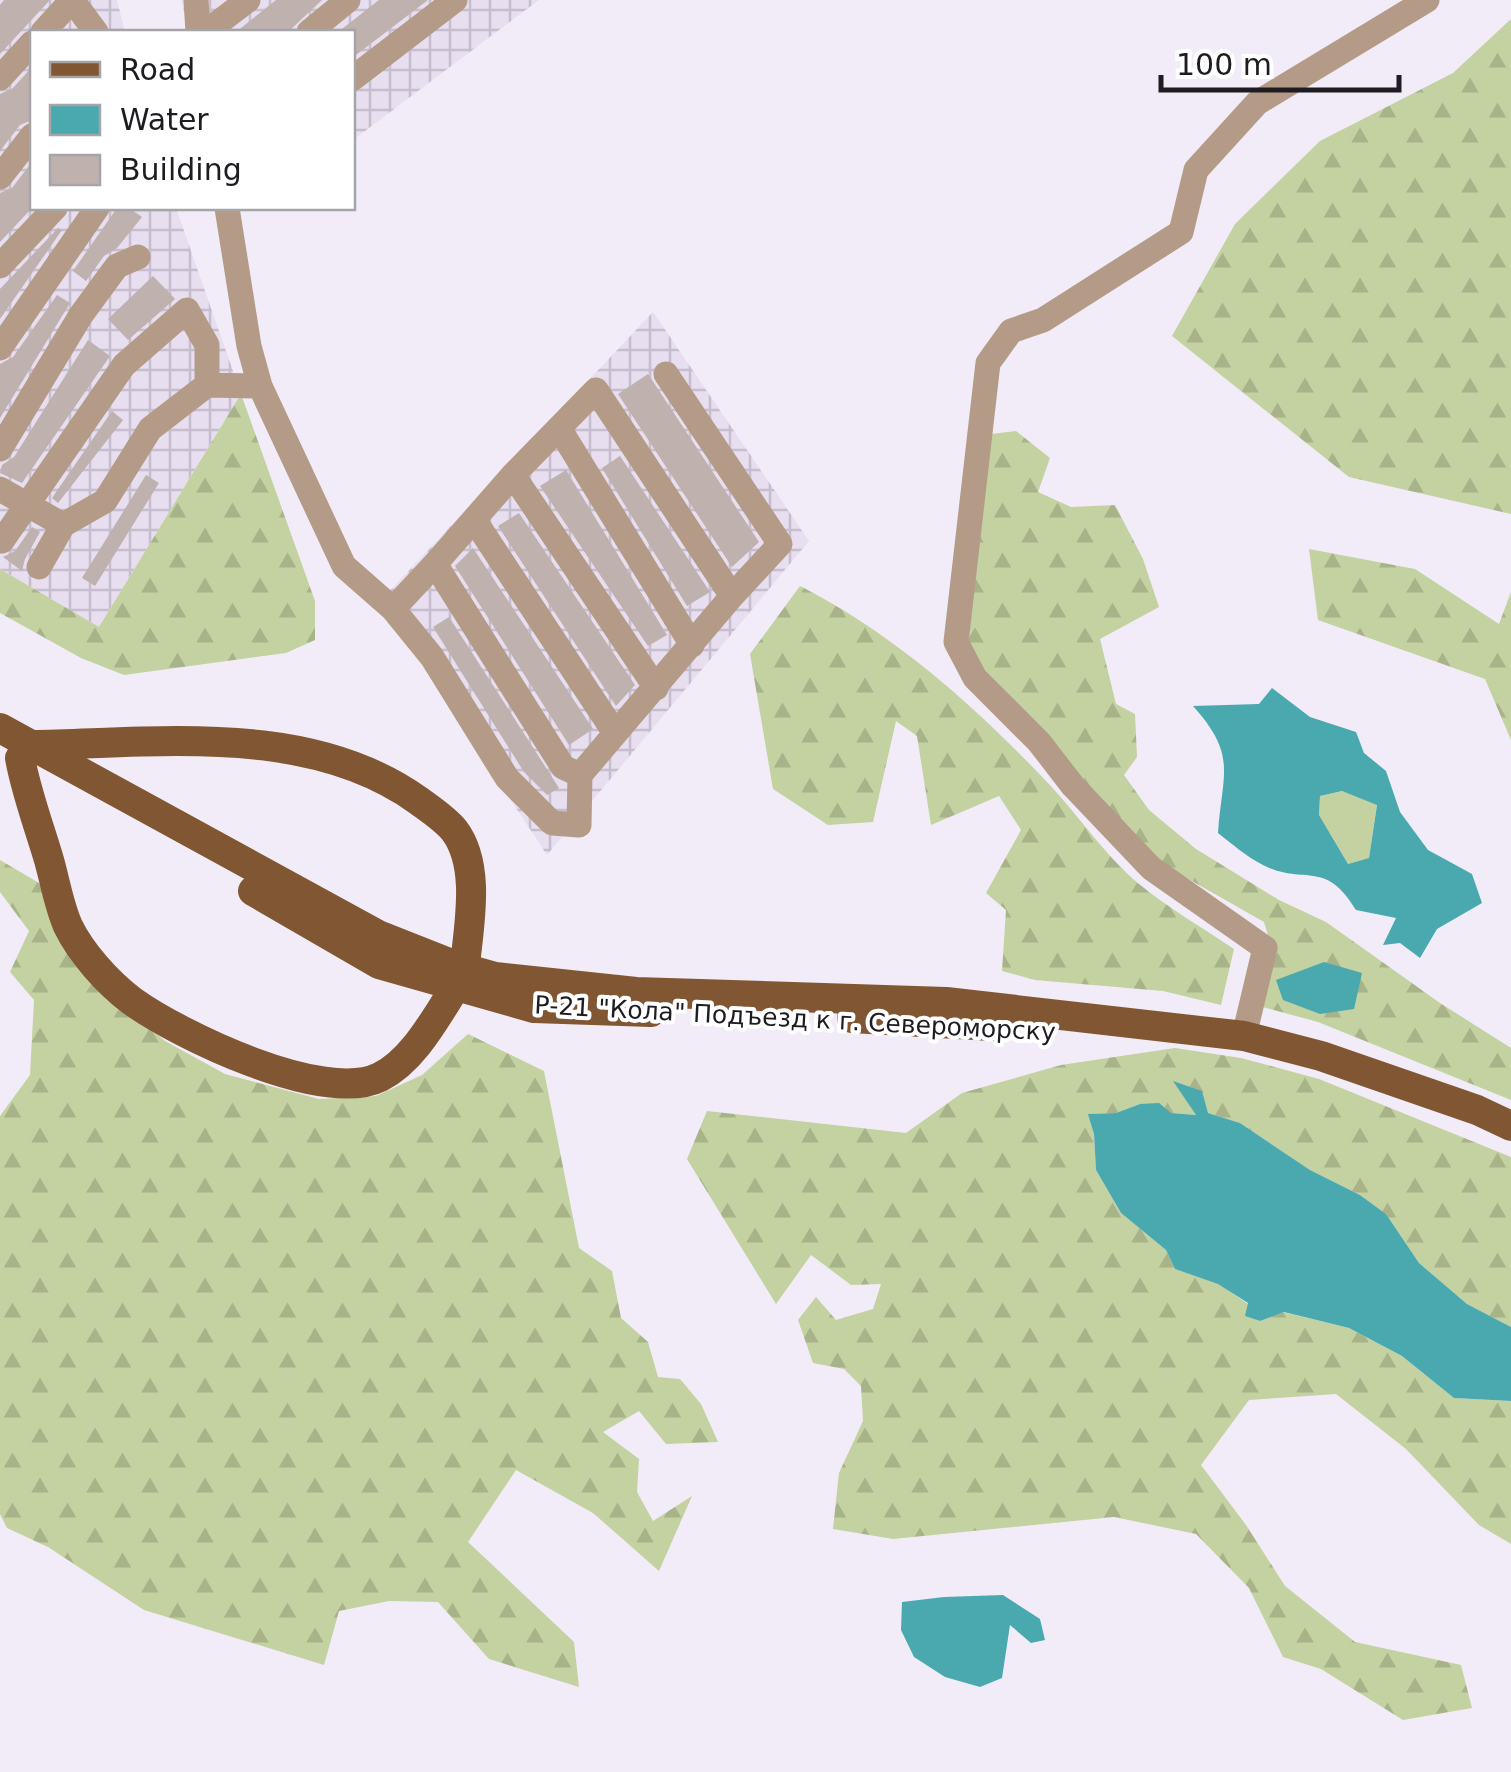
<svg xmlns="http://www.w3.org/2000/svg" width="1511" height="1772" font-family="'DejaVu Sans',sans-serif">
  <style>
    .industrial { fill: url(#industrial-grid) }
    .green { fill: #c4d1a1 }
    .forest { fill: url(#forest-firs) }
    .water { fill: #49a9af; fill-rule: evenodd }
    .building { fill: #beb1ae }
    .lines { fill: none; stroke-linecap: round; stroke-linejoin: round }
    .minor { stroke: #b49b88; stroke-width: 25 }
    .major { stroke: #815632; stroke-width: 30 }
    .labels { text-anchor: middle; stroke-width: 8; stroke-linejoin: round; paint-order: stroke }
    .street-label { font-size: 25px; fill: #1e1c20; stroke: #fff }
  </style>
  <defs>
    <pattern id="industrial-grid" width="8" height="8" patternUnits="userSpaceOnUse" patternTransform="scale(2.5)"><rect width="8" height="8" fill="#e7def0"/><path d="M0 4h8M4 0v8" fill="none" stroke="#c6bece"/></pattern>
    <pattern id="forest-firs" width="22" height="20" patternUnits="userSpaceOnUse" patternTransform="scale(2.5)"><rect width="22" height="20" fill="#c4d1a1"/><path d="M5 1l3.5 6h-7zM16 11l3.5 6h-7z" fill="#a8b38a"/></pattern>
  </defs>
  <rect width="100%" height="100%" fill="#f1ecf7"/>
  <!-- industrial -->
  <path class="industrial" d="M0 0H117L125 32H32V208H176L241 394 99 627 0 569Z
    M181 0H539L353 140 352 32H189Z
    M653 312 809 541 547 855 380 601Z"/>
  <!-- green -->
  <path class="green" d="M1342 791 1377 804 1369 858 1348 864 1319 815 1320 796Z"/>
  <!-- forest -->
  <path class="forest" d="M1511 19V514L1349 477 1172 336 1235 224 1320 141 1453 73Z
    M241 394 315 601V640L286 653 124 675 81 658 0 613V569L99 627Z
    M1016 431 1050 458 1038 492 1071 507 1115 505 1143 559 1159 607 1100 639 1116 704 1135 714 1137 757 1124 775 1149 810 1196 849 1279 900 1326 922 1440 1003 1511 1048V1100L1318 1022 1259 1006 1274 955 1264 922 1155 860 981 671 965 641 991 434Z
    M1309 549 1415 569 1499 624 1511 592V740L1485 679 1318 620Z
    M800 586C894 634 975 706 1046 781 1078 814 1104 855 1139 884 1168 908 1203 928 1234 949L1221 1005 1163 991 1035 980 1002 971 1006 910 986 893 1021 830 999 796 931 825 917 736 896 721 873 822 828 825 773 789 750 654Z
    M0 860 39 883 88 977 165 1041 225 1074 319 1099 376 1096 422 1075 468 1034 544 1071 579 1248 612 1271 621 1318 648 1342 658 1377 680 1379 701 1404 718 1442 666 1444 639 1411 603 1432 639 1459 637 1492 653 1521 692 1496 659 1571 593 1513 516 1470 468 1542 574 1642 579 1687 489 1659 438 1602 389 1601 339 1611 324 1665 144 1610 48 1547 7 1528 0 1514V1116L30 1075 34 1000 10 972 29 931 0 892Z
    M1175 1048 1241 1058 1319 1079 1511 1157V1327L1467 1304 1419 1263 1386 1214 1360 1195 1310 1170 1240 1123 1208 1113 1201 1091 1175 1082 1196 1115 1171 1113 1140 1104 1116 1113 1089 1114 1094 1134 1096 1170 1121 1213 1166 1250 1175 1269 1219 1284 1248 1304 1246 1316 1260 1321 1283 1312 1349 1328 1402 1356 1454 1398 1511 1401V1544L1479 1525 1406 1449 1336 1394 1249 1400 1201 1465 1246 1525 1285 1586 1355 1642 1461 1665 1472 1708 1403 1720 1321 1669 1283 1657 1249 1588 1196 1534 1114 1517 893 1539 833 1529 839 1473 863 1421 861 1386 844 1369 813 1363 798 1320 816 1297 836 1320 873 1309 881 1284 851 1285 811 1255 776 1304 687 1159 707 1111 906 1133 962 1093 1061 1065Z"/>
  <!-- water -->
  <path class="water" d="M1272 688 1310 717 1356 732 1364 753 1386 771 1400 812 1428 850 1472 874 1482 903 1437 929 1420 958 1400 943 1383 945 1396 918 1356 910C1325 858 1305 886 1263 865 1247 857 1232 844 1218 833 1222 773 1238 756 1193 706L1259 704ZM1342 791 1377 805 1369 858 1348 864 1319 815 1320 796Z
    M1324 962 1362 973 1354 1009 1320 1014 1283 1000 1276 980Z
    M1173 1081 1202 1091 1208 1113 1240 1123 1310 1170 1360 1195 1386 1214 1419 1263 1467 1304 1511 1327V1401L1454 1398 1402 1356 1349 1328 1284 1312 1260 1321 1245 1316 1248 1303 1218 1284 1175 1269 1166 1250 1121 1213 1096 1170 1094 1134 1088 1114 1116 1113 1140 1104 1159 1103 1171 1113 1196 1115Z
    M1003 1595 1040 1619 1045 1640 1031 1643 1010 1625 1002 1678 980 1687 945 1677 914 1657 901 1630 902 1602 944 1597Z"/>
  <!-- building -->
  <path class="building" d="M4 0H50L0 54V5Z
    M276 0H322L288 32H236Z
    M379 0H428L352 58V32H338Z
    M32 67V120L20 125 0 151V94L12 89Z
    M32 162V208L0 242V193L12 188Z
    M117 208H129L142 217 117 248 104 256 86 281 73 271Z
    M58 228 62 230 0 319V289Z
    M153 276 175 299 128 340 108 319Z
    M57 295 70 303 0 418V364L13 357Z
    M88 340 110 356 22 483 0 473 2 465 14 457Z
    M648 374 759 542 732 567 618 394Z
    M112 411 123 420 58 503 52 498Z
    M620 456 710 592 687 606 602 468Z
    M566 470 667 635 648 646 540 486Z
    M146 475 159 483 95 586 82 578Z
    M519 513 635 685 616 706 498 526Z
    M32 527 40 532 25 559 22 571 3 557 15 551Z
    M473 548 593 729 569 745 455 566Z
    M449 617 559 788 547 795 524 772 433 627Z"/>
  <g class="lines">
    <!-- minor -->
    <path class="minor" d="M196 0 198 32
      M73 1 96 32
      M43 32 72 0
      M206 32 248 0
      M309 32 348 0
      M0 78 32 43
      M352 79 455 0
      M0 177 32 136
      M227 208 249 346 260 386 344 566 393 609 432 657 507 778 552 823 579 825 580 775 563 767 435 564 513 475 596 390 732 596
      M0 266 55 208
      M0 348 97 208
      M559 428 692 645
      M0 449 81 315 117 266 138 257
      M513 475 656 688
      M0 489 63 525 105 501 150 429 207 385 260 386
      M475 521 615 733
      M2 541 124 365 187 310 207 345V385
      M39 567 63 525
      M393 609 435 564
      M580 775 732 596 780 544 666 374
      M1244 1036 1265 948 1151 868 1073 786 1039 742 975 678 956 642 988 363 1011 331 1043 320 1181 232 1196 170 1257 103 1427 0"/>
    <!-- major -->
    <path class="major" d="M0 728 378 935 459 967 495 977 636 992 946 1002 1244 1036 1321 1056 1477 1110 1511 1126
      M32 745C158 743 310 722 419 801 430 809 445 819 454 830 481 865 469 924 465 965
      M20 758C26 792 39 826 49 860 55 881 59 906 68 926 81 953 108 983 132 1001 179 1035 324 1105 380 1077 412 1061 434 1021 453 991
      M253 891 379 964 534 1008 651 1012
      M852 1018 991 1026"/>
  </g>
  <g class="labels">
    <!-- street labels -->
    <g class="street-label">
      <text transform="translate(795 1018) rotate(3)" y="9">Р-21 "Кола" Подъезд к г. Североморску</text>
    </g>
  </g>
  <!-- legend -->
  <rect x="30" y="30" width="325" height="180" fill="#ffffff" stroke="#a5a4a6" stroke-width="2.5"/>
  <rect x="50" y="62" width="50" height="15" fill="#815632" stroke="#a5a4a6" stroke-width="2.5"/>
  <text x="120" y="80" font-size="30" fill="#1e1c20">Road</text>
  <rect x="50" y="105" width="50" height="30" fill="#49a9af" stroke="#a5a4a6" stroke-width="2.5"/>
  <text x="120" y="130" font-size="30" fill="#1e1c20">Water</text>
  <rect x="50" y="155" width="50" height="30" fill="#beb1ae" stroke="#a5a4a6" stroke-width="2.5"/>
  <text x="120" y="180" font-size="30" fill="#1e1c20">Building</text>
  <!-- scale -->
  <path d="M1161 75v15h238v-15" fill="none" stroke="#1e1c20" stroke-width="5"/>
  <text x="1176" y="75" font-size="30" fill="#1e1c20" stroke="#ffffff" stroke-width="8" paint-order="stroke">100 m</text>
</svg>
